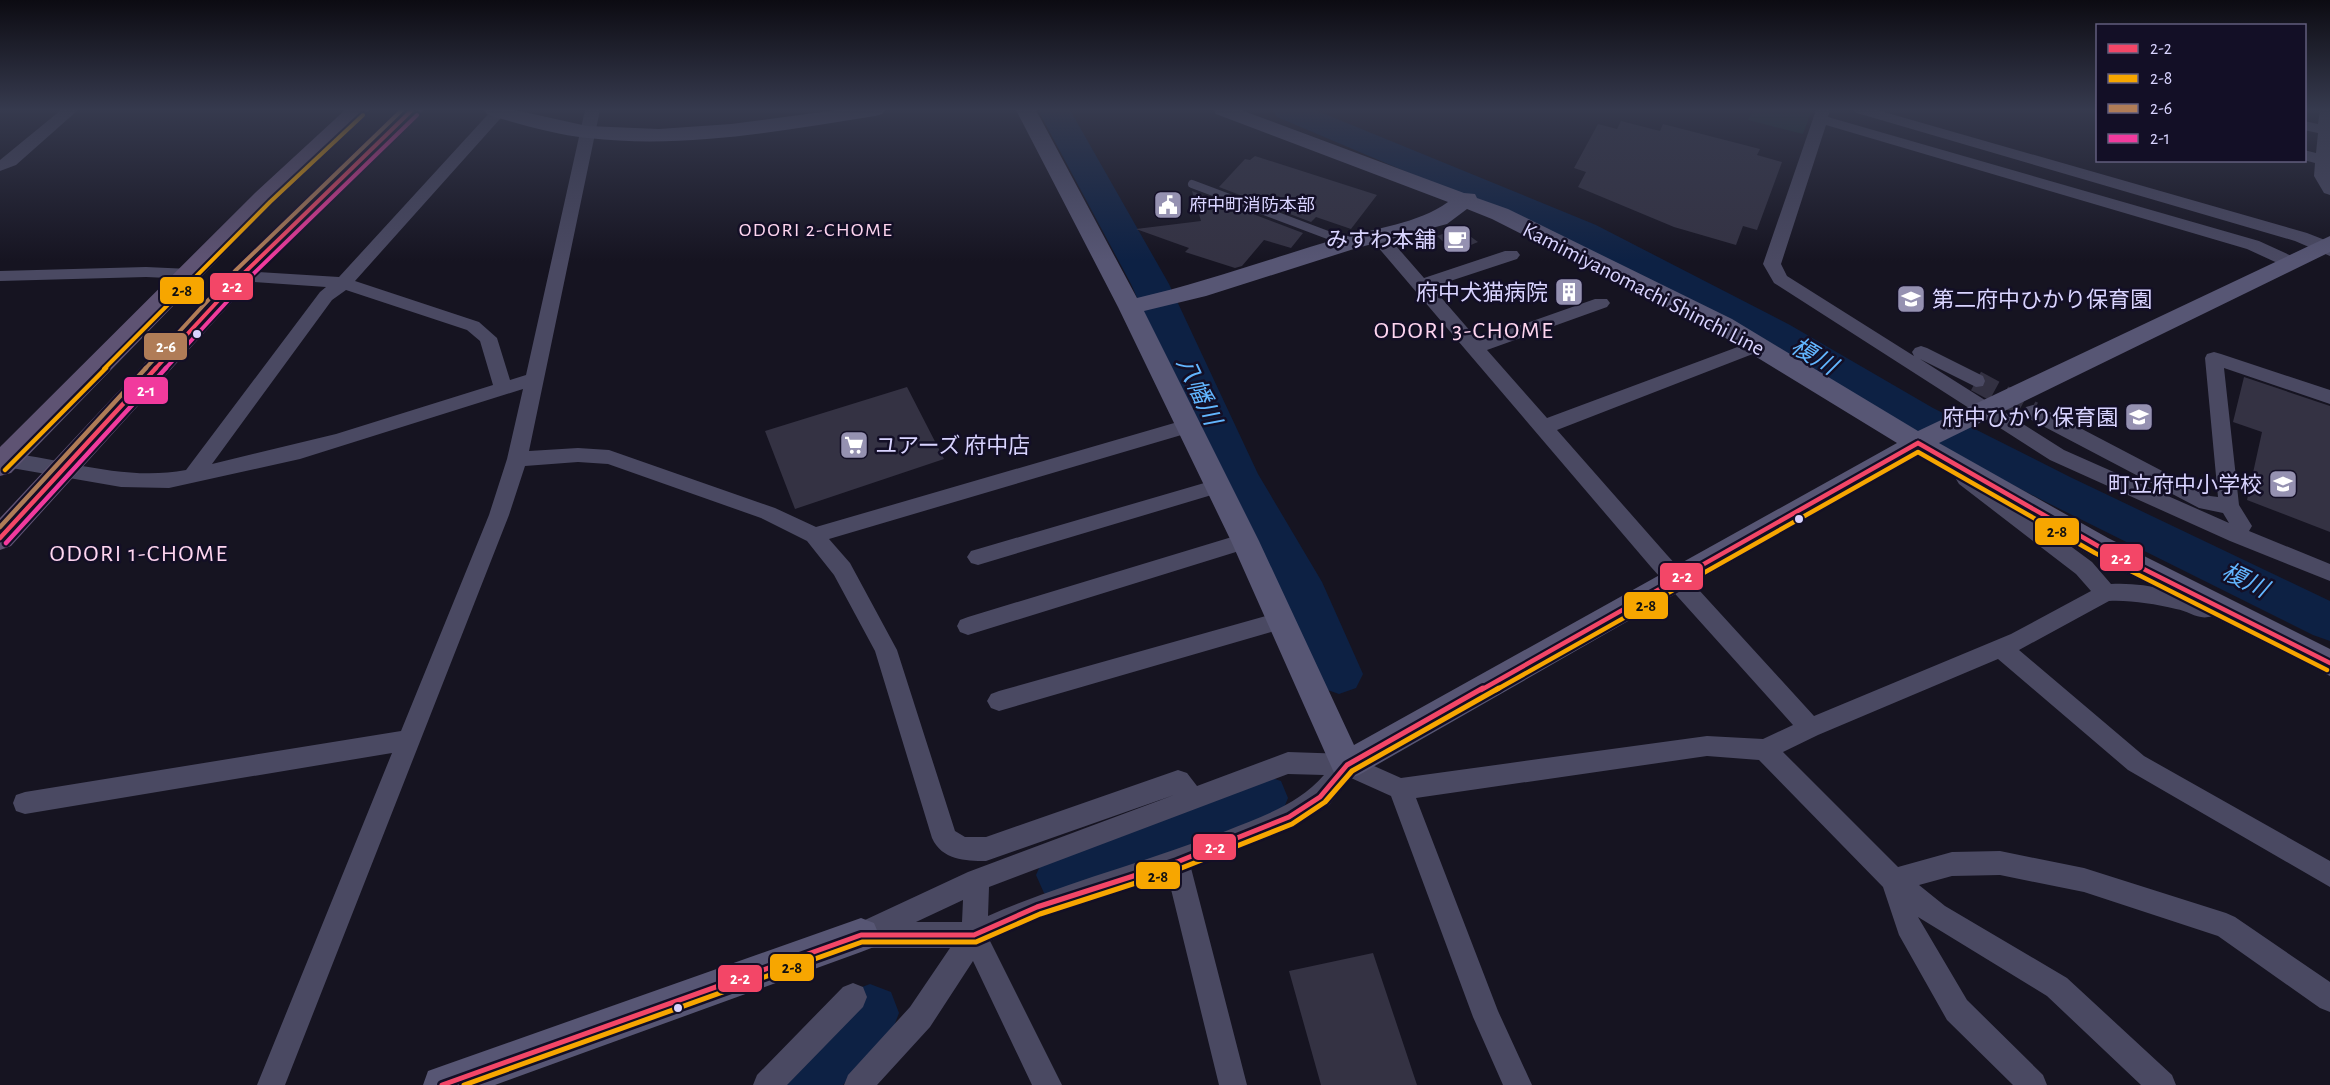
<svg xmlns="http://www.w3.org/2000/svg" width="2330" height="1085" font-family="'Alegreya Sans','Noto Sans JP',sans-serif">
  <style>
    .green { fill: #132c2d }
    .water { fill: #0d2144 }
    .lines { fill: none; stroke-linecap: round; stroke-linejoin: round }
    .river { fill: #0d2144; fill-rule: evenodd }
    .building { fill: #343243 }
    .street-tunnel { stroke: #333142; stroke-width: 21; stroke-dasharray: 21 10; stroke-linecap: butt }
    .lane { stroke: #4a4962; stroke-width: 8 }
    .street { fill: #4a4962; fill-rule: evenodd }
    .secondary { fill: #575674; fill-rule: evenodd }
    .primary { fill: #5e5373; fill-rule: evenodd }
    .bus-1-far2-casing { stroke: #130f26; stroke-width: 8 }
    .bus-1-far1-casing { stroke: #130f26; stroke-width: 9 }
    .bus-1-casing { stroke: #130f26; stroke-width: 10 }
    .bus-2-far2-casing { stroke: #130f26; stroke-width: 8 }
    .bus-2-far1-casing { stroke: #130f26; stroke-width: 9 }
    .bus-2-casing { stroke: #130f26; stroke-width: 10 }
    .bus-3-far1-casing { stroke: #130f26; stroke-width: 8 }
    .bus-3-casing { stroke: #130f26; stroke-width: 9 }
    .bus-4-far1-casing { stroke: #130f26; stroke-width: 8 }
    .bus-4-casing { stroke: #130f26; stroke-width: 9 }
    .bus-1-far2 { stroke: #f34667; stroke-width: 4 }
    .bus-1-far1 { stroke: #f34667; stroke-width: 4.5 }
    .bus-1 { stroke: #f34667; stroke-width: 5 }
    .bus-2-far2 { stroke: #f7a600; stroke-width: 4 }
    .bus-2-far1 { stroke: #f7a600; stroke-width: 4.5 }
    .bus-2 { stroke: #f7a600; stroke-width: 5 }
    .bus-3-far1 { stroke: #b07c57; stroke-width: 4 }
    .bus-3 { stroke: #b07c57; stroke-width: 4.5 }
    .bus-4-far1 { stroke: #f13a9d; stroke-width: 4 }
    .bus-4 { stroke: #f13a9d; stroke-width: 4.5 }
    .bus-dot { fill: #d9d4ff; stroke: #130f26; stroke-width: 2 }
    .labels { text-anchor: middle; stroke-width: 5; stroke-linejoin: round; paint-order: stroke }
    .far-poi-label { font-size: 18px; fill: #d9d4ff; stroke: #130f26; text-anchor: start }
    .far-neighbourhood-label { font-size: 20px; letter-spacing: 1.5px; fill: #ffd6f0; stroke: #130f26 }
    .poi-label { font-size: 22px; fill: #d9d4ff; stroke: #130f26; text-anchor: end }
    .street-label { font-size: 22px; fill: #d9d4ff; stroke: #130f26 }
    .neighbourhood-label { font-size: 24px; letter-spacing: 1.5px; fill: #ffd6f0; stroke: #130f26 }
    .water-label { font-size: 24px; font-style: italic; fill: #62b6ff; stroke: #130f26 }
    .line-badge { stroke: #130f26; stroke-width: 2 }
    .badge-label { font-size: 16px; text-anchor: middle; font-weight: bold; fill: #fff }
    .pale-badge-label { font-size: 16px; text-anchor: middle; font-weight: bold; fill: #111 }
  </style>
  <rect width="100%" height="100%" fill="#161421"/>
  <!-- green -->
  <path class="green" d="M1753 110H1812L1803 134 1748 120Z"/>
  <!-- water -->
  <path class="water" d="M1042 110H1064L1136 241 1112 246Z"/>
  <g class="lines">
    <!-- river -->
    <path class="river" d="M1038 110H1070L1169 284 1258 474 1322 582 1363 674 1356 688 1339 694 1322 688 1277 585 1216 477 1131 284Z
      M1272 110H1315L1596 225 1790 325 1933 408 2070 477 2330 601V641L2313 635 2040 499 1903 428 1762 343 1570 241 1277 117Z
      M1262 775 1281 781 1288 798 1281 815 1246 834 1063 901 1044 893 1036 875 1044 857 1211 798Z
      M870 984 891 992 899 1013 891 1034 843 1085H772L780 1063 849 992Z"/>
  </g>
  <!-- building -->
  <path class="building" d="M1621 121 1660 131 1663 124 1760 149 1757 155 1782 162 1757 230 1743 226 1736 245 1674 227 1578 187 1586 172 1574 168 1598 124 1617 129Z
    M1255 156 1377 195 1351 229 1316 217 1311 222 1219 187 1245 159 1250 160Z
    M1192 191 1303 233 1291 248 1264 240 1242 266 1235 268 1185 252 1189 248 1136 229 1201 221Z
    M1459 228 1478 242 1454 252 1437 236Z
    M2244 377 2330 406V532L2247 500 2262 432 2233 422Z
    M907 387 944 459 795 509 765 431Z
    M1373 953 1417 1085H1321L1289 971Z"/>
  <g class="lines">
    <!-- street-tunnel -->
    <path class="street-tunnel" d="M1976 381 2033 412"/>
    <!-- lane -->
    <path class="lane" d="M1192 184 1349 243"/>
    <!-- street -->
    <path class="street" d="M61 110H78L16 165 0 171V160Z
      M492 110H508L355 281 479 322 497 338 510 380 526 375 585 110H600L529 451 578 448 609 450 775 508 816 527 1188 419 1195 421 1198 426 1195 431 829 539 850 563 897 650 955 831 965 837H986L1178 770 1187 773 1197 786 1288 752 1347 754 1401 778 1707 736 1763 739 1793 725 1651 567 1371 239 1369 235 1371 231H1383L1424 278 1505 251H1517L1520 255 1517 259 1432 287 1478 340 1595 299H1607L1610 303 1607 307 1487 350 1547 418 1751 342H1763L1766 346 1763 350 1557 430 1667 555 1814 716 2011 634 2091 591 2076 574 1959 484 1956 479 1959 474 1966 472 1973 474 2092 562 2111 584C2145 582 2180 592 2212 604L2215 610 2212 616C2199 621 2189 611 2176 609 2154 604 2131 600 2109 601L2019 650 2144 756 2330 861V887L2128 770 1998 659 1818 735 1783 752 1898 867 1952 852 2000 851 2084 868 2226 913 2235 917 2330 982V1012L2320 1008 2218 936 2084 892 2000 875 1952 876 1919 885 1945 906 2067 978 2172 1075 2176 1085H2141L2047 996 1918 917 1967 1000 2043 1075 2047 1085H2013L1947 1020 1899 935 1883 887 1759 760 1707 756 1416 798 1498 1011 1532 1085H1503L1473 1017 1391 796 1351 778 1329 805 1298 825 1191 868 1247 1085H1219L1168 877 1041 918 990 941 1062 1085H1032L973 961 930 1027 877 1085H844L848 1075 910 1007 950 948H861L852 944 848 935 852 926 968 872 1174 795 986 861C965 861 942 860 932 838L875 651 834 575 807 541 761 518 608 464 578 462 525 466 509 515 285 1085H257L392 753 25 814 16 811 13 803 16 795 25 792 401 731 489 515 507 459 523 389 300 459 169 488 121 487 0 466V452C62 458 123 482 186 470L320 292 326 287 241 281 235 280 232 276 235 272 241 271 339 277ZM346 290 467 330 480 341 493 385 336 434 212 464 332 300ZM1288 774 1324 775C1298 805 1262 816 1226 831 1147 862 1065 882 988 916L989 887ZM963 900 962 922H916Z
      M1816 110H1830L1828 117 2259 241 2296 258 2299 262 2296 266H2284L2247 249 1826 125 1781 264 1787 276 1914 356 1912 352 1915 348 1921 346 1927 348 1983 376 1985 381 1983 386 1976 387 1920 359 2064 450 2229 523 2223 513 2199 508 2026 417 2023 412 2026 407 2033 405 2040 407 2210 496 2218 497 2205 358 2207 354 2214 352 2221 354 2330 390V404L2224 368 2239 505 2252 526 2249 531 2330 564V581L2230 541 2050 460 1774 283 1763 264Z
      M1854 110H1877L2307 233 2330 242V256L2295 241 1857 113Z
      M2320 110H2330V195L2324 193 2314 176 2315 163 2304 160V150L2316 153 2318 133 2304 130V121L2318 124Z
      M146 267 190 269 196 270 199 274 196 278 190 279 146 277 0 281V271Z
      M1218 479 1225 481 1228 486 1225 491 978 565 971 563 967 557 971 551 978 549Z
      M1245 533 1252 535 1255 541 1252 547 968 635 960 632 957 626 960 620 968 617Z
      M1280 612 1288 615 1291 621 1288 627 999 711 991 708 987 701 991 694 999 691Z
      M853 983 863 987 867 997 863 1007 787 1085H753L757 1075 843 987Z"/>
    <!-- secondary -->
    <path class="secondary" d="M484 110H515L587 126 659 129 731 124 837 110H885L882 114 875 116C780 131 684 149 588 138 557 135 528 126 498 118L487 114Z
      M1016 110H1036L1137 298C1206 282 1272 258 1340 238 1376 228 1417 224 1448 202L1216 114 1213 110H1241L1464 193 1475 194 1477 198 1508 209 1732 319 1918 431 2330 236V252L1939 443 2108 538 2330 649V676L2088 554 1918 455 1359 775 1347 779 1335 775 1231 541 1118 307ZM1467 209 1492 219 1714 331 1897 443 1354 745 1259 541 1144 311 1206 296 1357 248 1447 224Z
      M861 918 874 923 879 935 874 947 861 952 495 1085H423L428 1071 442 1066Z"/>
    <!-- primary -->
    <path class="primary" d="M345 110H369L274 202 11 473 0 476V447L256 192Z
      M399 110H423L250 282 11 546 0 550V518L232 270Z"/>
    <!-- bus-1-far2 casing -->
    <g class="bus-1-far2-casing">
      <path id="bus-1-far2" d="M155 369 241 276 412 110"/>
    </g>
    <!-- bus-1-far1 casing -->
    <g class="bus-1-far1-casing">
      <path id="bus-1-far1" d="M1918 443 2098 546 2330 663
        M0 538 156 368
        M1481 690 1918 443"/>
    </g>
    <!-- bus-1 casing -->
    <g class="bus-1-casing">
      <path id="bus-1" d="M442 1085 861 935H974L1037 907 1177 862 1289 817 1320 797 1347 765 1483 688"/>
    </g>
    <!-- bus-2-far2 casing -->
    <g class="bus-2-far2-casing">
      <path id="bus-2-far2" d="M104 369 270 202 363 115"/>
    </g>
    <!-- bus-2-far1 casing -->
    <g class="bus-2-far1-casing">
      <path id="bus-2-far1" d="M5 470 106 368
        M1496 690 1918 452 2095 553 2327 670"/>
    </g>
    <!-- bus-2 casing -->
    <g class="bus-2-casing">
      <path id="bus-2" d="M464 1085 862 942H976L1040 914 1179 869 1292 824 1325 802 1352 771 1499 688"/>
    </g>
    <!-- bus-3-far1 casing -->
    <g class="bus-3-far1-casing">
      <path id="bus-3-far1" d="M145 369 235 271 402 110"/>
    </g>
    <!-- bus-3 casing -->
    <g class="bus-3-casing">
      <path id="bus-3" d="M0 527 146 368"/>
    </g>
    <!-- bus-4-far1 casing -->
    <g class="bus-4-far1-casing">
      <path id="bus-4-far1" d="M165 369 246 281 417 115"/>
    </g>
    <!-- bus-4 casing -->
    <g class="bus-4-casing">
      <path id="bus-4" d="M6 543 166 368"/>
    </g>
    <!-- bus-1-far2 -->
    <use href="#bus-1-far2" class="bus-1-far2"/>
    <!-- bus-1-far1 -->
    <use href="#bus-1-far1" class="bus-1-far1"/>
    <!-- bus-1 -->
    <use href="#bus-1" class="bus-1"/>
    <!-- bus-2-far2 -->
    <use href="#bus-2-far2" class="bus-2-far2"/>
    <!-- bus-2-far1 -->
    <use href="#bus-2-far1" class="bus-2-far1"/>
    <!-- bus-2 -->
    <use href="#bus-2" class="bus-2"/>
    <!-- bus-3-far1 -->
    <use href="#bus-3-far1" class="bus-3-far1"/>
    <!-- bus-3 -->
    <use href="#bus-3" class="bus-3"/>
    <!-- bus-4-far1 -->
    <use href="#bus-4-far1" class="bus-4-far1"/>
    <!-- bus-4 -->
    <use href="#bus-4" class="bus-4"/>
  </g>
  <!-- sky -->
  <linearGradient id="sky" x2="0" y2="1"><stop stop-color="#0c0b12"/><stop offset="0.42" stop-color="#363a4e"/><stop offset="1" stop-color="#363a4e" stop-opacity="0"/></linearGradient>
  <rect width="2330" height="261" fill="url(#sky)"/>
  <!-- icons -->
  <defs>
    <g id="civic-square" transform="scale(1.5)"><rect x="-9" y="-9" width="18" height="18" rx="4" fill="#9591b1" stroke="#130f26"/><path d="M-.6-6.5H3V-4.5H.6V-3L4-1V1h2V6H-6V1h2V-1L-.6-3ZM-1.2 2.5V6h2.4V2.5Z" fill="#fff"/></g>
    <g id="cafe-square" transform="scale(1.5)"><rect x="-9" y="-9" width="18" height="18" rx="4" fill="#9591b1" stroke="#130f26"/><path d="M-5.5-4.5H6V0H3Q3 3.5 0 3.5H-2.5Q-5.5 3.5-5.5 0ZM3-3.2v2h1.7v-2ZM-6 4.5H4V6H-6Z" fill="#fff"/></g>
    <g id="building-square" transform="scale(1.5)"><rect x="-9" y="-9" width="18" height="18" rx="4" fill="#9591b1" stroke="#130f26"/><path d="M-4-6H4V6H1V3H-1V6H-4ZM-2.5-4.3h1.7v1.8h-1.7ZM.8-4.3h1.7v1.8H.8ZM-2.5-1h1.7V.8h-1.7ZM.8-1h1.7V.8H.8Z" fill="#fff"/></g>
    <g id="school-square" transform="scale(1.5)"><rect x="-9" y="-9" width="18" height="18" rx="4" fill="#9591b1" stroke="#130f26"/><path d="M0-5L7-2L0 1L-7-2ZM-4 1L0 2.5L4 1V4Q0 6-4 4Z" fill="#fff"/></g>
    <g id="supermarket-square" transform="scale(1.5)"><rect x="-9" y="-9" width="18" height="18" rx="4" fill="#9591b1" stroke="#130f26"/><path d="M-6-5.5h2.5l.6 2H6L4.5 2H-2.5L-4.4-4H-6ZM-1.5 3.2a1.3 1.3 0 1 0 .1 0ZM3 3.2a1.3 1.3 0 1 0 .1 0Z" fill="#fff"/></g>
  </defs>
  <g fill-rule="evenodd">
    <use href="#civic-square" x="1168" y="205"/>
    <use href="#cafe-square" x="1457" y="239"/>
    <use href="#building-square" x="1569" y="292"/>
    <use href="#school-square" x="1911" y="299"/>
    <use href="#school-square" x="2139" y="417"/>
    <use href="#supermarket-square" x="854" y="445"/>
    <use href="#school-square" x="2283" y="484"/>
  </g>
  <!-- markers -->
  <g class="bus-dot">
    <circle cx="197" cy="334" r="5"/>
    <circle cx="1799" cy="519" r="5"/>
    <circle cx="678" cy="1008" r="5"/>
  </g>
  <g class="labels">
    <!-- far-poi labels -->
    <g class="far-poi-label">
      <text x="1189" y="211">府中町消防本部</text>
    </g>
    <!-- far-neighbourhood labels -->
    <g class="far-neighbourhood-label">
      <text x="816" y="236">ODORI 2-CHOME</text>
    </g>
    <!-- poi labels -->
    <g class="poi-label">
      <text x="1436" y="247">みすわ本舗</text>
      <text x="1548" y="300">府中犬猫病院</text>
      <text x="1932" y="307" text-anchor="start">第二府中ひかり保育園</text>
      <text x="2118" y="425">府中ひかり保育園</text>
      <text x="875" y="453" text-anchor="start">ユアーズ 府中店</text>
      <text x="2262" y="492">町立府中小学校</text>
    </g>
    <!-- street labels -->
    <g class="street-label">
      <text transform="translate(1644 288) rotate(27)" y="8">Kamimiyanomachi Shinchi Line</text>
    </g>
    <!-- neighbourhood labels -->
    <g class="neighbourhood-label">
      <text x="1464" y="338">ODORI 3-CHOME</text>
      <text x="139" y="561">ODORI 1-CHOME</text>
    </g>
    <!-- water labels -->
    <g class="water-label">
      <text transform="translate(1814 356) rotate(31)" y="8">榎川</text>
      <text transform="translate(1199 391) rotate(65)" y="8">八幡川</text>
      <text transform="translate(2245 580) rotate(26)" y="8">榎川</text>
    </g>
  </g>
  <g class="line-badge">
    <rect x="209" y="272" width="45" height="29" rx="6" fill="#f34667"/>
    <rect x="159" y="276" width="46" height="29" rx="6" fill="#f7a600"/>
    <rect x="143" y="332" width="45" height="29" rx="6" fill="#b07c57"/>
    <rect x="123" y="376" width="46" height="29" rx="6" fill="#f13a9d"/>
    <rect x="2034" y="517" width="46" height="29" rx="6" fill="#f7a600"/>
    <rect x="2099" y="543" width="45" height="29" rx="6" fill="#f34667"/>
    <rect x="1659" y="562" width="45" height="29" rx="6" fill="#f34667"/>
    <rect x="1623" y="591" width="46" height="29" rx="6" fill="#f7a600"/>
    <rect x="1192" y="833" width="45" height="28" rx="6" fill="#f34667"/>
    <rect x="1135" y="861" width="46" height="29" rx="6" fill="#f7a600"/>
    <rect x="769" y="953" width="46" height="29" rx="6" fill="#f7a600"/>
    <rect x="717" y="964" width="46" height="29" rx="6" fill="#f34667"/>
  </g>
  <g class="badge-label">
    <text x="232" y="292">2-2</text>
    <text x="166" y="352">2-6</text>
    <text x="146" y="396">2-1</text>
    <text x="2121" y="564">2-2</text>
    <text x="1682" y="582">2-2</text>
    <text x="1215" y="853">2-2</text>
    <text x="740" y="984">2-2</text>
  </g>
  <g class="pale-badge-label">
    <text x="182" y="296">2-8</text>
    <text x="2057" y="537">2-8</text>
    <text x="1646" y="611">2-8</text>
    <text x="1158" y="882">2-8</text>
    <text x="792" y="973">2-8</text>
  </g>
  <!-- legend -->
  <rect x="2096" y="24" width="210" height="138" fill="#130f26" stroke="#625e7d" stroke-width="1.5"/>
  <rect x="2108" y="44" width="30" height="9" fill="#f34667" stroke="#625e7d" stroke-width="1.5"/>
  <text x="2150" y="54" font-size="18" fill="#d9d4ff">2-2</text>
  <rect x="2108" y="74" width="30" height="9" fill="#f7a600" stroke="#625e7d" stroke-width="1.5"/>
  <text x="2150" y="84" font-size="18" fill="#d9d4ff">2-8</text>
  <rect x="2108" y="104" width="30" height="9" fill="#b07c57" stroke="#625e7d" stroke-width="1.5"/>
  <text x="2150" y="114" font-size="18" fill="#d9d4ff">2-6</text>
  <rect x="2108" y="134" width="30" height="9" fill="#f13a9d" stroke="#625e7d" stroke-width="1.5"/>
  <text x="2150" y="144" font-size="18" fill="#d9d4ff">2-1</text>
</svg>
